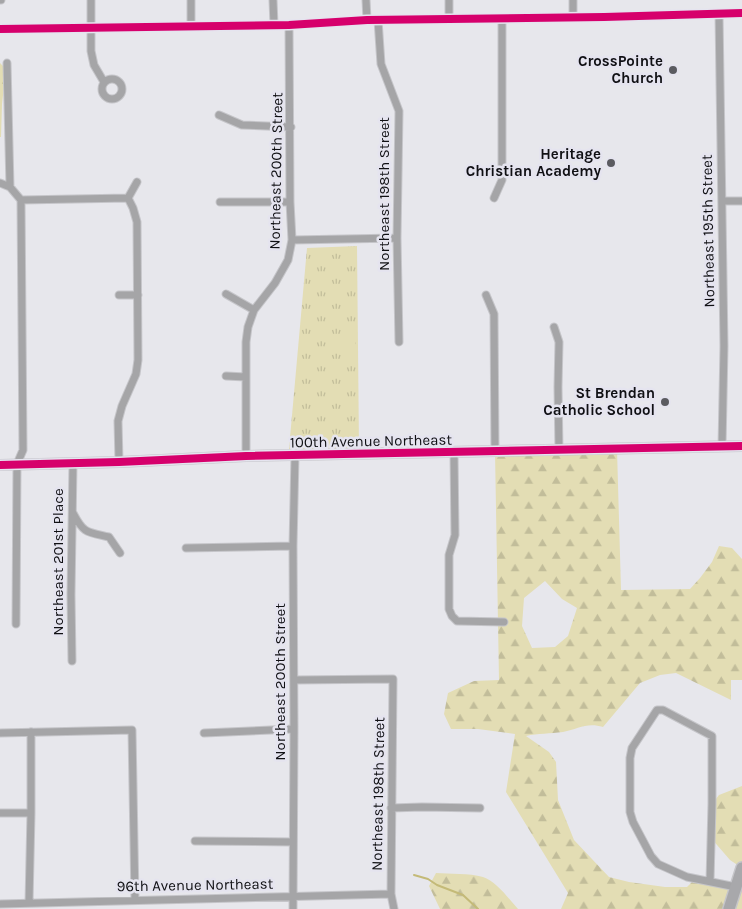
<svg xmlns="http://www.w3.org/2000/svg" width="742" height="909" font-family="Karla,sans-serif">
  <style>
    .forest { fill: url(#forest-firs); fill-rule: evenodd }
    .park { fill: url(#park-tufts) }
    .pitch { fill: #e3ddb4 }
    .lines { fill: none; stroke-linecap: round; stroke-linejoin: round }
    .stream { stroke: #c4ba78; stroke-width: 2 }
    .street-casing { stroke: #c5c5c9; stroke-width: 9 }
    .secondary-casing { stroke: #c5c5c9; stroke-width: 12 }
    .primary-casing { stroke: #c5c5c9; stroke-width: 14 }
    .street { stroke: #a5a5a7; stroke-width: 7 }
    .secondary { stroke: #a5a5a6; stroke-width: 10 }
    .primary { stroke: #a8a8ab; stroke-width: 11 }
    .cycleway-casing { stroke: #e5e4ef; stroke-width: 11 }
    .cycleway { stroke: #d6006c; stroke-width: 8 }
    .poi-dot { fill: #5b5b60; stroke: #e5e4ef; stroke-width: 2 }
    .labels { text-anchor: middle; stroke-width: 5; stroke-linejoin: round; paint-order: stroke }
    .poi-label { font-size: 15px; font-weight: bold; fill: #101014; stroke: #e5e4ef; text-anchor: end }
    .street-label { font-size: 15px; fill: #101014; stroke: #e5e4ef }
  </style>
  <defs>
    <pattern id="forest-firs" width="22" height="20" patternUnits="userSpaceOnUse" patternTransform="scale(1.25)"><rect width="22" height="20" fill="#e3ddb4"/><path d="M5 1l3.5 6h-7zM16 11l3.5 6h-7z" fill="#c2bd9a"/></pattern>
    <pattern id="park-tufts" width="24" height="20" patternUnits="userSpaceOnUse" patternTransform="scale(1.25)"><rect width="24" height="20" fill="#e3ddb4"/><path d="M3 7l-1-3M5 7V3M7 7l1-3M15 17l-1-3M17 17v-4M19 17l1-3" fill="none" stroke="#c2bd9a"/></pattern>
  </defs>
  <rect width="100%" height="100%" fill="#e7e7ec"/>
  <!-- forest -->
  <path class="forest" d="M0 63 6 69 2 104 1 137H0Z
    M617 449 621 590 690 589 700 578 712 562 719 546 732 548 742 559V680H731V700L676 673 660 675 640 683 603 727C587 722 578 729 563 732 550 734 538 733 526 736L549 752 556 762 558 800 574 840 609 877 629 882 665 887H687L695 879 736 887 742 868 730 860 711 838 712 804 719 795 742 786V909H561L568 893 506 792 515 734 478 729H451L444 714 448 693 474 681 499 680 495 452ZM545 581 562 599 577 608 568 636 555 647 532 648 522 626 524 598Z
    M436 873C450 874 469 873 483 877 496 881 509 899 518 909H440L429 886Z"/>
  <!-- park -->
  <path class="park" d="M357 246 359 449H289L307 248Z"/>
  <!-- pitch -->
  <path class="pitch" d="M344 327H355V348H344Z"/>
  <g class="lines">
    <!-- stream -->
    <path class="stream" d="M414 875 428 879 437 885 463 895 478 909"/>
    <!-- street casing -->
    <g class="street-casing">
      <path id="street" d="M0 0H1
        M91 0V51L94 65 104 82
        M191 0V25
        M273 0 274 25
        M366 0 367 20
        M573 0V17
        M719 14 724 346 722 447
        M449 19V0
        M378 20 381 64 399 111 397 238 399 342
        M0 29 289 25 367 20 604 17 742 13
        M7 63 10 187
        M102 89a10 10 0 1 1 20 0a10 10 0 1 1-20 0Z
        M219 115 242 125 291 127
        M0 183 10 187 21 200 128 198
        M128 198 137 182
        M494 198 502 180V18
        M722 201H742
        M220 202H290
        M292 240 397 238
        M226 294 254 310
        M119 295H138
        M486 295 494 314 495 452
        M554 327 559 342 558 387 559 451
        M226 376 246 377
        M454 453 455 535 449 555V609L452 616 457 621 504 622
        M246 456V342L248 327 254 310 275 283 288 260 292 240 290 202 289 25
        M119 462 118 421 122 406 136 374 138 360 137 222 133 208 128 198
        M73 513C84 534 87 532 109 537L120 553
        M186 548 293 546
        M16 624 17 464 23 450 21 200
        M72 661 71 595 73 463
        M294 680 393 679 391 894 394 909
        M0 733 132 730 135 900
        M204 733 294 729
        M391 808 422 807 480 808
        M0 813H31
        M195 841 293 842
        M710 881 712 804V736L663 710H657L632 748 630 758V812L633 822 651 856 658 864 687 877 736 887
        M29 903 31 813V732
        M0 904 391 894
        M293 909 294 729 293 546 295 456"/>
    </g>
    <!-- secondary casing -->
    <g class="secondary-casing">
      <path id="secondary" d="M0 465 119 462 246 456 742 446"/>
    </g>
    <!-- primary casing -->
    <g class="primary-casing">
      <path id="primary" d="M729 909 742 868"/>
    </g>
    <!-- street -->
    <use href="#street" class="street"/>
    <!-- secondary -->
    <use href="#secondary" class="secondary"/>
    <!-- primary -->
    <use href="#primary" class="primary"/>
    <!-- cycleway casing -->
    <g class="cycleway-casing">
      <path id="cycleway" d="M0 29 289 25 367 20 604 17 742 13
        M0 465 119 462 246 456 742 446"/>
    </g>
    <!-- cycleway -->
    <use href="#cycleway" class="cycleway"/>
  </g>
  <!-- markers -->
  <g class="poi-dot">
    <circle cx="673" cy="70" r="5"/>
    <circle cx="611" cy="163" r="5"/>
    <circle cx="665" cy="402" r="5"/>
  </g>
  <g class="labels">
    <!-- poi labels -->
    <g class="poi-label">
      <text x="663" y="66">CrossPointe<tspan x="663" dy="17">Church</tspan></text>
      <text x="601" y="159">Heritage<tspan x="601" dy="17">Christian Academy</tspan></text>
      <text x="655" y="398">St Brendan<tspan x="655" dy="17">Catholic School</tspan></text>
    </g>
    <!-- street labels -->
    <g class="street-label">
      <text transform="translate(276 171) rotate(-89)" y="5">Northeast 200th Street</text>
      <text transform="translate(384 194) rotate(-90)" y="5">Northeast 198th Street</text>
      <text transform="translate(708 231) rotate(-91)" y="5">Northeast 195th Street</text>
      <text transform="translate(371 441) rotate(-1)" y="5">100th Avenue Northeast</text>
      <text transform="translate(58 562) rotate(-90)" y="5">Northeast 201st Place</text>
      <text transform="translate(280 682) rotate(-90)" y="5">Northeast 200th Street</text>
      <text transform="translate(378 794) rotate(-89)" y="5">Northeast 198th Street</text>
      <text transform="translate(195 885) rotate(-1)" y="5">96th Avenue Northeast</text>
    </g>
  </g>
</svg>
